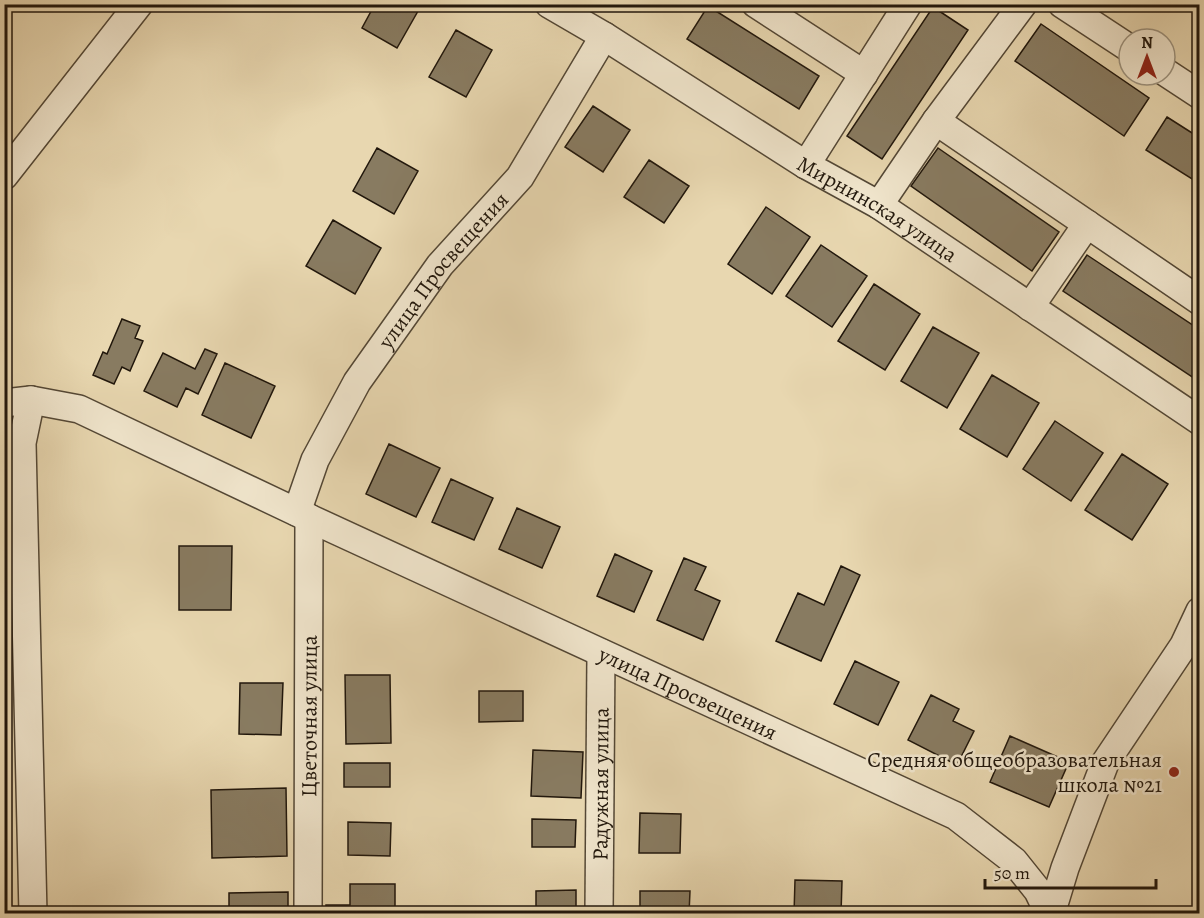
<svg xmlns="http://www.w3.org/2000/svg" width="1204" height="918" font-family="Alegreya,serif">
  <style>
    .building { fill: #887b61; stroke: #21170c; stroke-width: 1.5 }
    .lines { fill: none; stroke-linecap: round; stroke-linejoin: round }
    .minor-casing { stroke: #534735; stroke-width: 30 }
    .minor { stroke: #f0e5cc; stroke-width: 27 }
    .poi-dot { fill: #8f2418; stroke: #f0e5cc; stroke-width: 2 }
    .labels { text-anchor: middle; stroke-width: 5; stroke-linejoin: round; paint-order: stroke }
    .street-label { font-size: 22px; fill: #21170c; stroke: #f0e5cc }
    .poi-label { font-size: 22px; fill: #21170c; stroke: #f0e5cc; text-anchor: end }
  </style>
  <rect width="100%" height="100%" fill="#e8d7b0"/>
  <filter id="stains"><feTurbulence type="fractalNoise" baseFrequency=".00333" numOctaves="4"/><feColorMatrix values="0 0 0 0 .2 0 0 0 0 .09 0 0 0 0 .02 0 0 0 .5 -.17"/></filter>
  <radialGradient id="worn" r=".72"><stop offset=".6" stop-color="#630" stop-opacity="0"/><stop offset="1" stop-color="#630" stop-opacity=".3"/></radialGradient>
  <!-- building -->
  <path class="building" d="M375 4H422L397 48 362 28Z
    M708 6 819 76 799 109 687 39Z
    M933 7 968 30 882 159 847 136Z
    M1041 24 1149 98 1124 136 1015 61Z
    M456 30 492 50 466 97 429 77Z
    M593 106 630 130 603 172 565 147Z
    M1167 117 1200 138V184L1146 150Z
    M377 148 418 171 394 214 353 191Z
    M938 148 1059 232 1032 271 911 186Z
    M649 160 689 186 664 223 624 197Z
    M766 207 810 237 772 294 728 264Z
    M333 220 381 248 355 294 306 266Z
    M821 245 867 276 832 327 786 296Z
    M1087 255 1200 330V382L1063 291Z
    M874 284 920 314 885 370 838 341Z
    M122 319 140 326 135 338 143 341 130 371 122 367 114 384 93 375 103 352 107 354Z
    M933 327 979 353 947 408 901 381Z
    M205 349 217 354 198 394 186 388 177 407 144 391 163 353 195 369Z
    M225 363 275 386 251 438 202 415Z
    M992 375 1039 403 1007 457 960 429Z
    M1055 421 1103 453 1071 501 1023 469Z
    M389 444 440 468 416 517 366 494Z
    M1122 454 1168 484 1132 540 1085 510Z
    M451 479 493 498 474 540 432 522Z
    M517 508 560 527 542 568 499 549Z
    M179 546H232L231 610H179Z
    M615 554 652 571 634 612 597 596Z
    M684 558 706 567 695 590 720 601 703 640 657 620Z
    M841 566 860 575 821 661 776 641 798 593 824 605Z
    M855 661 899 682 878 725 834 704Z
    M345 675H390L391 743 346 744Z
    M240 683H283L281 735 239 734Z
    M479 691H523V721L479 722Z
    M931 695 959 709 953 721 974 731 957 765 908 740Z
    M1010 736 1069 762 1049 807 990 782Z
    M533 750 583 752 581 798 531 796Z
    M344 763H390V787H344Z
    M286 788 287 856 212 858 211 790Z
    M640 813 681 814 680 853H639Z
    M532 819 576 820 575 847H532Z
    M348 822 391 823 390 856 348 855Z
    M795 880 842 881 841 914H794Z
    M350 884H395V914H326V905H350Z
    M576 890V914H536V891Z
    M640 891H690L689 914H640Z
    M288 892V914H229V893Z"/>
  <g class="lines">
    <!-- minor casing -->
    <g class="minor-casing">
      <g id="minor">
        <path id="s1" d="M549 4 604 36 806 165 879 205 1200 421"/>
        <path d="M756 4 864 74"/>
        <path d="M1062 4 1129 48"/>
        <path d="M1165 72 1200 95"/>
        <path d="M936 121 1200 301"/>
        <path d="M806 165 908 4"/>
        <path d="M4 176 139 4"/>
        <path d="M879 205 936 121 1023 4"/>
        <path d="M1030 307 1087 224"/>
        <path d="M31 400 22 443 33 914"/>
        <path id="s2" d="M4 403 31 400 79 409 309 518 956 816 1014 861 1038 891 1049 914"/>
        <path id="s3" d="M297 512 315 460 357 382 440 265 520 177 604 36"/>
        <path id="s4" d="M308 914 309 518"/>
        <path id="s5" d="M599 914 601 653"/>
        <path d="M1051 914 1065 868 1105 763 1184 645 1200 611"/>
      </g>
    </g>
    <!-- minor -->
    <use href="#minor" class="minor"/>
  </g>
  <!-- markers -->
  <circle class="poi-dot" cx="1174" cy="772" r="6"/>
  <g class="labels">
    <!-- street labels -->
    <g class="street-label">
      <text dy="8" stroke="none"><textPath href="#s1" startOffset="387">Мирнинская улица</textPath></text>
      <text dy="8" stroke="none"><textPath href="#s3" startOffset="285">улица Просвещения</textPath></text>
      <text dy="8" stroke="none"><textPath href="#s2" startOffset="748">улица Просвещения</textPath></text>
      <text dy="8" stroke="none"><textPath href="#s4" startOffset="198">Цветочная улица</textPath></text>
      <text dy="8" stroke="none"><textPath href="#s5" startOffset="130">Радужная улица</textPath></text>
    </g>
    <!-- poi labels -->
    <g class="poi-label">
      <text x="1162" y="767">Средняя общеобразовательная<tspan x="1162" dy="25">школа №21</tspan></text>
    </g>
  </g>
  <!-- margin -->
  <rect width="1204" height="918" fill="none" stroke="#e8d7b0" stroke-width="24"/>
  <rect x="6" y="6" width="1192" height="906" fill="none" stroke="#21170c" stroke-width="3"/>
  <rect x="12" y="12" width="1180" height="894" fill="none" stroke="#21170c" stroke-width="1.5"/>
  <!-- north arrow -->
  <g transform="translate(1147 57)"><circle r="28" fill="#f0e5cc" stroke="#9d937f" stroke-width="1.5"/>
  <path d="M0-4.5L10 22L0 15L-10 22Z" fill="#8f2418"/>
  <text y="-9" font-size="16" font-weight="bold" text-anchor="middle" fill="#21170c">N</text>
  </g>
  <!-- scale -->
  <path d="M985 879v9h171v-9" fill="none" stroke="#21170c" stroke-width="3"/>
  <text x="994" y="879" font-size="18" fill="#21170c" stroke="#f0e5cc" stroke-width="4.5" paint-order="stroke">50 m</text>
  <rect width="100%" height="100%" filter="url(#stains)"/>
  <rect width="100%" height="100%" fill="url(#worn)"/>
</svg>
